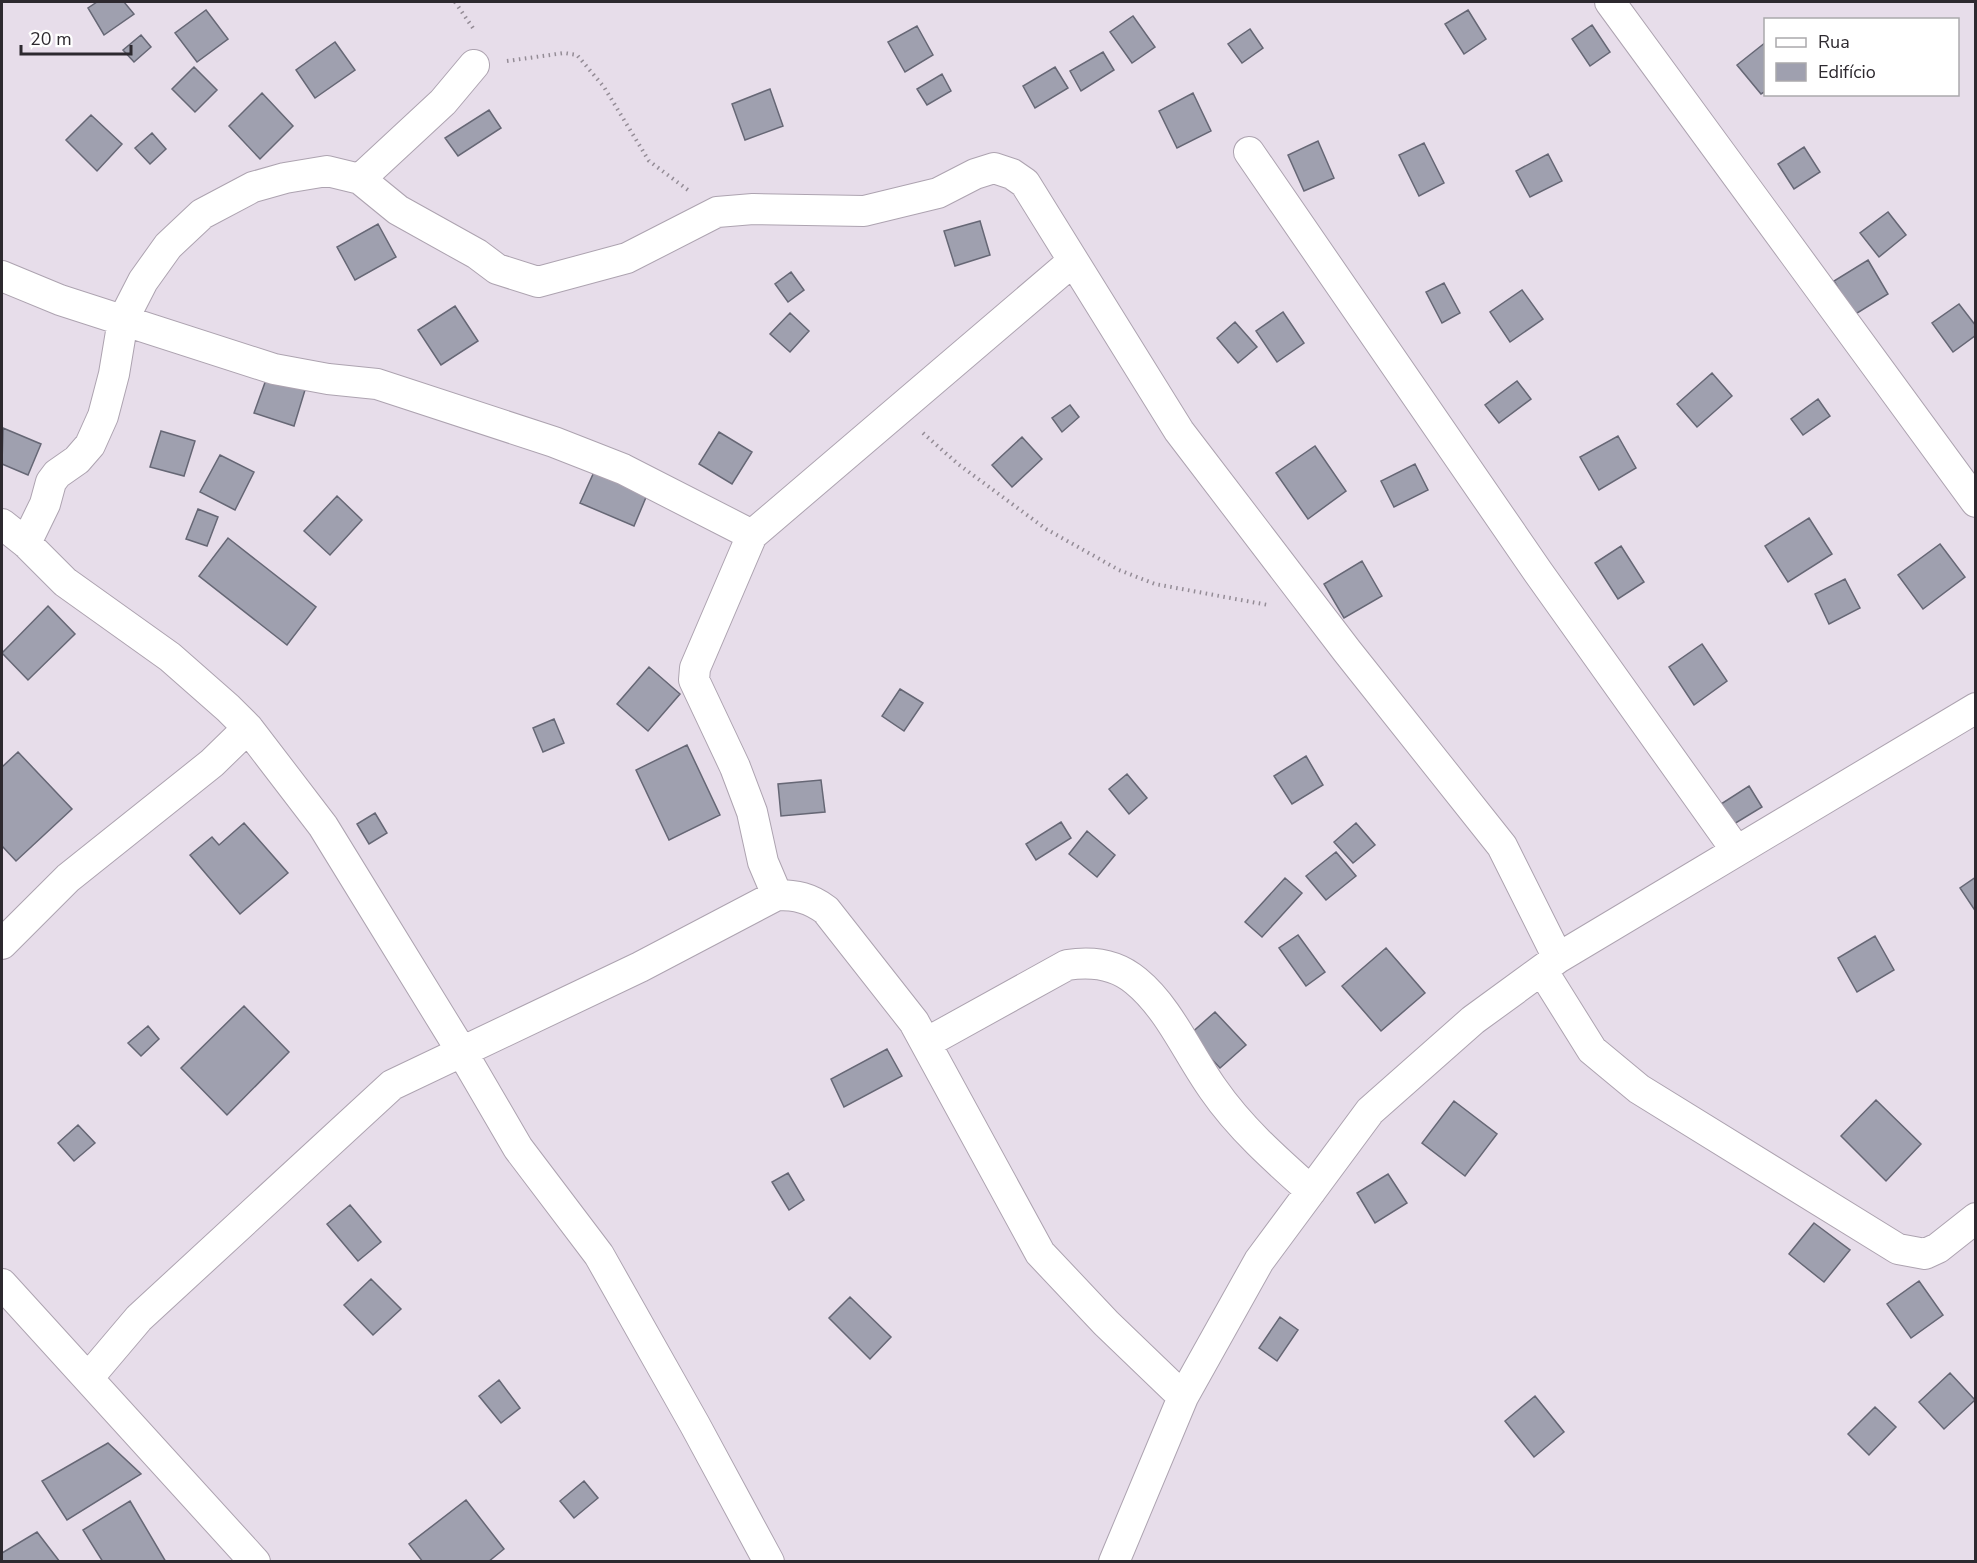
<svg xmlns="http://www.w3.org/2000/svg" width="1977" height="1563" font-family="'Nunito Sans',sans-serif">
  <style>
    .building { fill: #9fa0af; stroke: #666775; stroke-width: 1.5 }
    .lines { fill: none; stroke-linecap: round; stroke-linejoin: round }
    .minor-casing { stroke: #ada3b0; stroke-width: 32 }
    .path { stroke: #948c96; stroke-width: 4; stroke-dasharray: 1.5 4.5; stroke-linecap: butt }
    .minor { stroke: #fff; stroke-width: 30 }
  </style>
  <rect width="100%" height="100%" fill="#e7ddea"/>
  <!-- building -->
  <path class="building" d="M97 2H124L134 14 104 35 88 8Z
    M206 10 228 39 197 62 175 33Z
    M1468 10 1486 39 1464 54 1445 24Z
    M1133 16 1155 47 1132 63 1110 32Z
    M1592 25 1610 52 1590 66 1572 39Z
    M917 26 933 55 905 72 888 42Z
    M1250 29 1263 48 1242 63 1228 44Z
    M141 35 151 47 134 62 123 50Z
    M335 42 355 70 315 98 296 70Z
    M1766 42V91L1761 94 1737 65Z
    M1103 52 1114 70 1081 91 1070 71Z
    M194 67 217 90 195 112 172 89Z
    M1055 67 1068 88 1035 108 1023 86Z
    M942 74 951 91 927 105 917 89Z
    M770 89 783 126 745 140 732 104Z
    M262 93 293 126 260 159 229 126Z
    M1193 93 1211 131 1177 148 1159 111Z
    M489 110 501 128 458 156 445 138Z
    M91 115 122 144 97 171 66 140Z
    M152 133 166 149 150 164 135 148Z
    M1318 141 1334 178 1304 191 1288 155Z
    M1424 143 1444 183 1419 196 1399 155Z
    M1804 147 1820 172 1794 189 1778 164Z
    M1548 154 1562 181 1530 197 1516 171Z
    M1888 212 1906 235 1879 257 1860 233Z
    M980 221 990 255 955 266 944 231Z
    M378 224 396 257 355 280 337 247Z
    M1868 260 1888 294 1854 315 1834 281Z
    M791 272 804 290 788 302 775 284Z
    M1444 283 1460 313 1442 323 1426 292Z
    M1522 290 1543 319 1510 342 1490 312Z
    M1959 304 1976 326V335L1953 352 1932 323Z
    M455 306 478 341 441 365 418 330Z
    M1283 312 1304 343 1277 362 1256 331Z
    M790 313 809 331 790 352 770 334Z
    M1235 322 1257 347 1238 363 1217 338Z
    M1712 373 1732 396 1697 427 1677 404Z
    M267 377 305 390 294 426 254 413Z
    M1517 381 1531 399 1499 423 1485 405Z
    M1818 399 1830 416 1803 435 1791 419Z
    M1070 405 1079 417 1062 432 1052 418Z
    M3 428 41 444 28 475 2 464Z
    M161 431 195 441 184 476 150 467Z
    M719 432 752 452 732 484 699 464Z
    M1618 436 1636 468 1599 490 1580 457Z
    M1022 437 1042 459 1012 487 992 465Z
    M1315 446 1346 491 1308 519 1276 473Z
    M220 455 254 472 235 510 200 492Z
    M1415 464 1428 490 1394 507 1381 481Z
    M594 472 647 495 634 526 580 503Z
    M337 496 362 520 330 555 304 531Z
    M198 509 218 517 207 546 186 539Z
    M1809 518 1832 554 1788 582 1765 546Z
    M228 538 316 607 287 645 199 576Z
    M1940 544 1965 577 1923 609 1898 575Z
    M1621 546 1644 582 1618 599 1595 563Z
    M1362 561 1382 596 1344 618 1324 584Z
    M1845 579 1860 608 1829 624 1815 594Z
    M48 606 75 634 28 680 2 653Z
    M1702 644 1727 681 1694 705 1669 667Z
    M649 667 680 694 648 731 617 704Z
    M900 689 923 703 904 731 882 716Z
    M554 719 564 743 543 752 533 728Z
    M687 745 720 815 669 840 636 770Z
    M18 752 72 809 16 861 2 846V767Z
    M1306 756 1323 785 1292 804 1274 776Z
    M1127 774 1147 798 1129 814 1109 789Z
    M821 780 825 812 781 816 778 784Z
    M1749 786 1762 807 1734 824 1721 804Z
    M375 813 387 833 369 844 357 824Z
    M1061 822 1071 838 1036 860 1026 844Z
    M244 823 288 873 240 914 190 855 212 837 219 845Z
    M1356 823 1375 845 1353 863 1334 842Z
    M1087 831 1115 855 1097 877 1069 854Z
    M1336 852 1356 876 1326 900 1306 876Z
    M1976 877V912L1960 888Z
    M1285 878 1302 893 1262 937 1245 922Z
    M1298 935 1325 972 1306 986 1279 948Z
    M1875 936 1894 970 1857 992 1838 958Z
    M1386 948 1425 993 1381 1031 1342 986Z
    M244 1006 289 1052 227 1115 181 1068Z
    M1215 1012 1246 1045 1220 1068 1189 1035Z
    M148 1026 159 1039 141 1056 128 1043Z
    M887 1049 902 1076 844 1107 831 1079Z
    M1876 1100 1921 1144 1886 1181 1841 1136Z
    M1454 1101 1497 1134 1465 1176 1422 1143Z
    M78 1125 95 1143 74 1161 58 1143Z
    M788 1173 804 1200 789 1210 772 1182Z
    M1388 1174 1407 1203 1375 1223 1357 1193Z
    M350 1205 381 1242 358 1261 327 1224Z
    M1814 1223 1850 1250 1824 1282 1789 1254Z
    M371 1279 401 1309 373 1335 344 1305Z
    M1919 1281 1943 1315 1911 1338 1887 1304Z
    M850 1297 891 1337 870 1359 829 1318Z
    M1280 1317 1298 1330 1277 1361 1259 1348Z
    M1950 1373 1975 1400 1944 1429 1919 1402Z
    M499 1380 520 1408 501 1423 479 1396Z
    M1535 1396 1564 1432 1534 1457 1505 1421Z
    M1875 1407 1896 1427 1869 1455 1848 1434Z
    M108 1443 141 1474 67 1520 42 1481Z
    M584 1481 598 1498 574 1518 560 1501Z
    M466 1500 504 1549 488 1562H423L409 1544Z
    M130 1501 166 1562H103L83 1530Z
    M37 1532 60 1562H2V1553Z"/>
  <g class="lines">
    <!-- minor casing -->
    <g class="minor-casing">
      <path id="minor" d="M1610 2 1976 502
        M1249 152 1538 572 1736 850
        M360 179 443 102 474 65
        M2 276 60 300 274 369 328 379 377 384 554 442 623 469 752 535
        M2 524 26 543 65 582 170 657 228 708 248 728 323 826 462 1052 518 1148 599 1255 695 1425 769 1562
        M26 543 45 504 51 482 57 474 77 460 90 445 103 416 114 374 123 320 143 281 168 246 202 214 253 187 285 178 327 171 360 179 398 210 477 254 497 269 538 282 627 258 717 212 753 209 864 211 938 193 975 174 994 168 1012 174 1025 183 1179 431 1347 651 1502 846 1558 958
        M777 895 763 862 752 812 735 767 694 680 695 668 752 535 1073 261
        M2 944 68 878 212 763 248 728
        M1542 970 1592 1050 1639 1089 1898 1249 1925 1254 1938 1248 1976 1218
        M926 1043 1067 965C1092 961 1116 964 1136 981 1169 1008 1188 1054 1213 1089 1240 1128 1275 1159 1311 1191
        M2 1284 255 1562
        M89 1377 139 1318 392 1085 640 967 777 895C796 895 810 898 826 910L914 1022 1040 1253 1106 1323 1183 1397
        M1114 1562 1183 1397 1259 1261 1370 1111 1473 1020 1558 958 1976 708"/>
    </g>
    <!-- path -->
    <path class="path" d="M455 2 475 31
      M507 61 564 53 577 55 604 87 649 161 688 190
      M923 433 958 464 1046 529 1119 570 1155 584 1268 605"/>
    <!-- minor -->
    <use href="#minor" class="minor"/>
  </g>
  <!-- border -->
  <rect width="1977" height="1563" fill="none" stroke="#2d292f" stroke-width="6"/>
  <!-- legend -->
  <rect x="1764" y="18" width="195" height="78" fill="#ffffff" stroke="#aba9ac" stroke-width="1.5"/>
  <rect x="1776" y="38" width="30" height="9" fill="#ffffff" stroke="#aba9ac" stroke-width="1.5"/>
  <text x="1818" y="48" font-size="18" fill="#2d292f">Rua</text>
  <rect x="1776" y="63" width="30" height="18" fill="#9fa0af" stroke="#aba9ac" stroke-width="1.5"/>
  <text x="1818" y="78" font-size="18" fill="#2d292f">Edifício</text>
  <!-- scale -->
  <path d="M21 45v9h110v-9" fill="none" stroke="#2d292f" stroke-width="3"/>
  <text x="30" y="45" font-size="18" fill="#2d292f" stroke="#ffffff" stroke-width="4.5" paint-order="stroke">20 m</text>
</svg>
